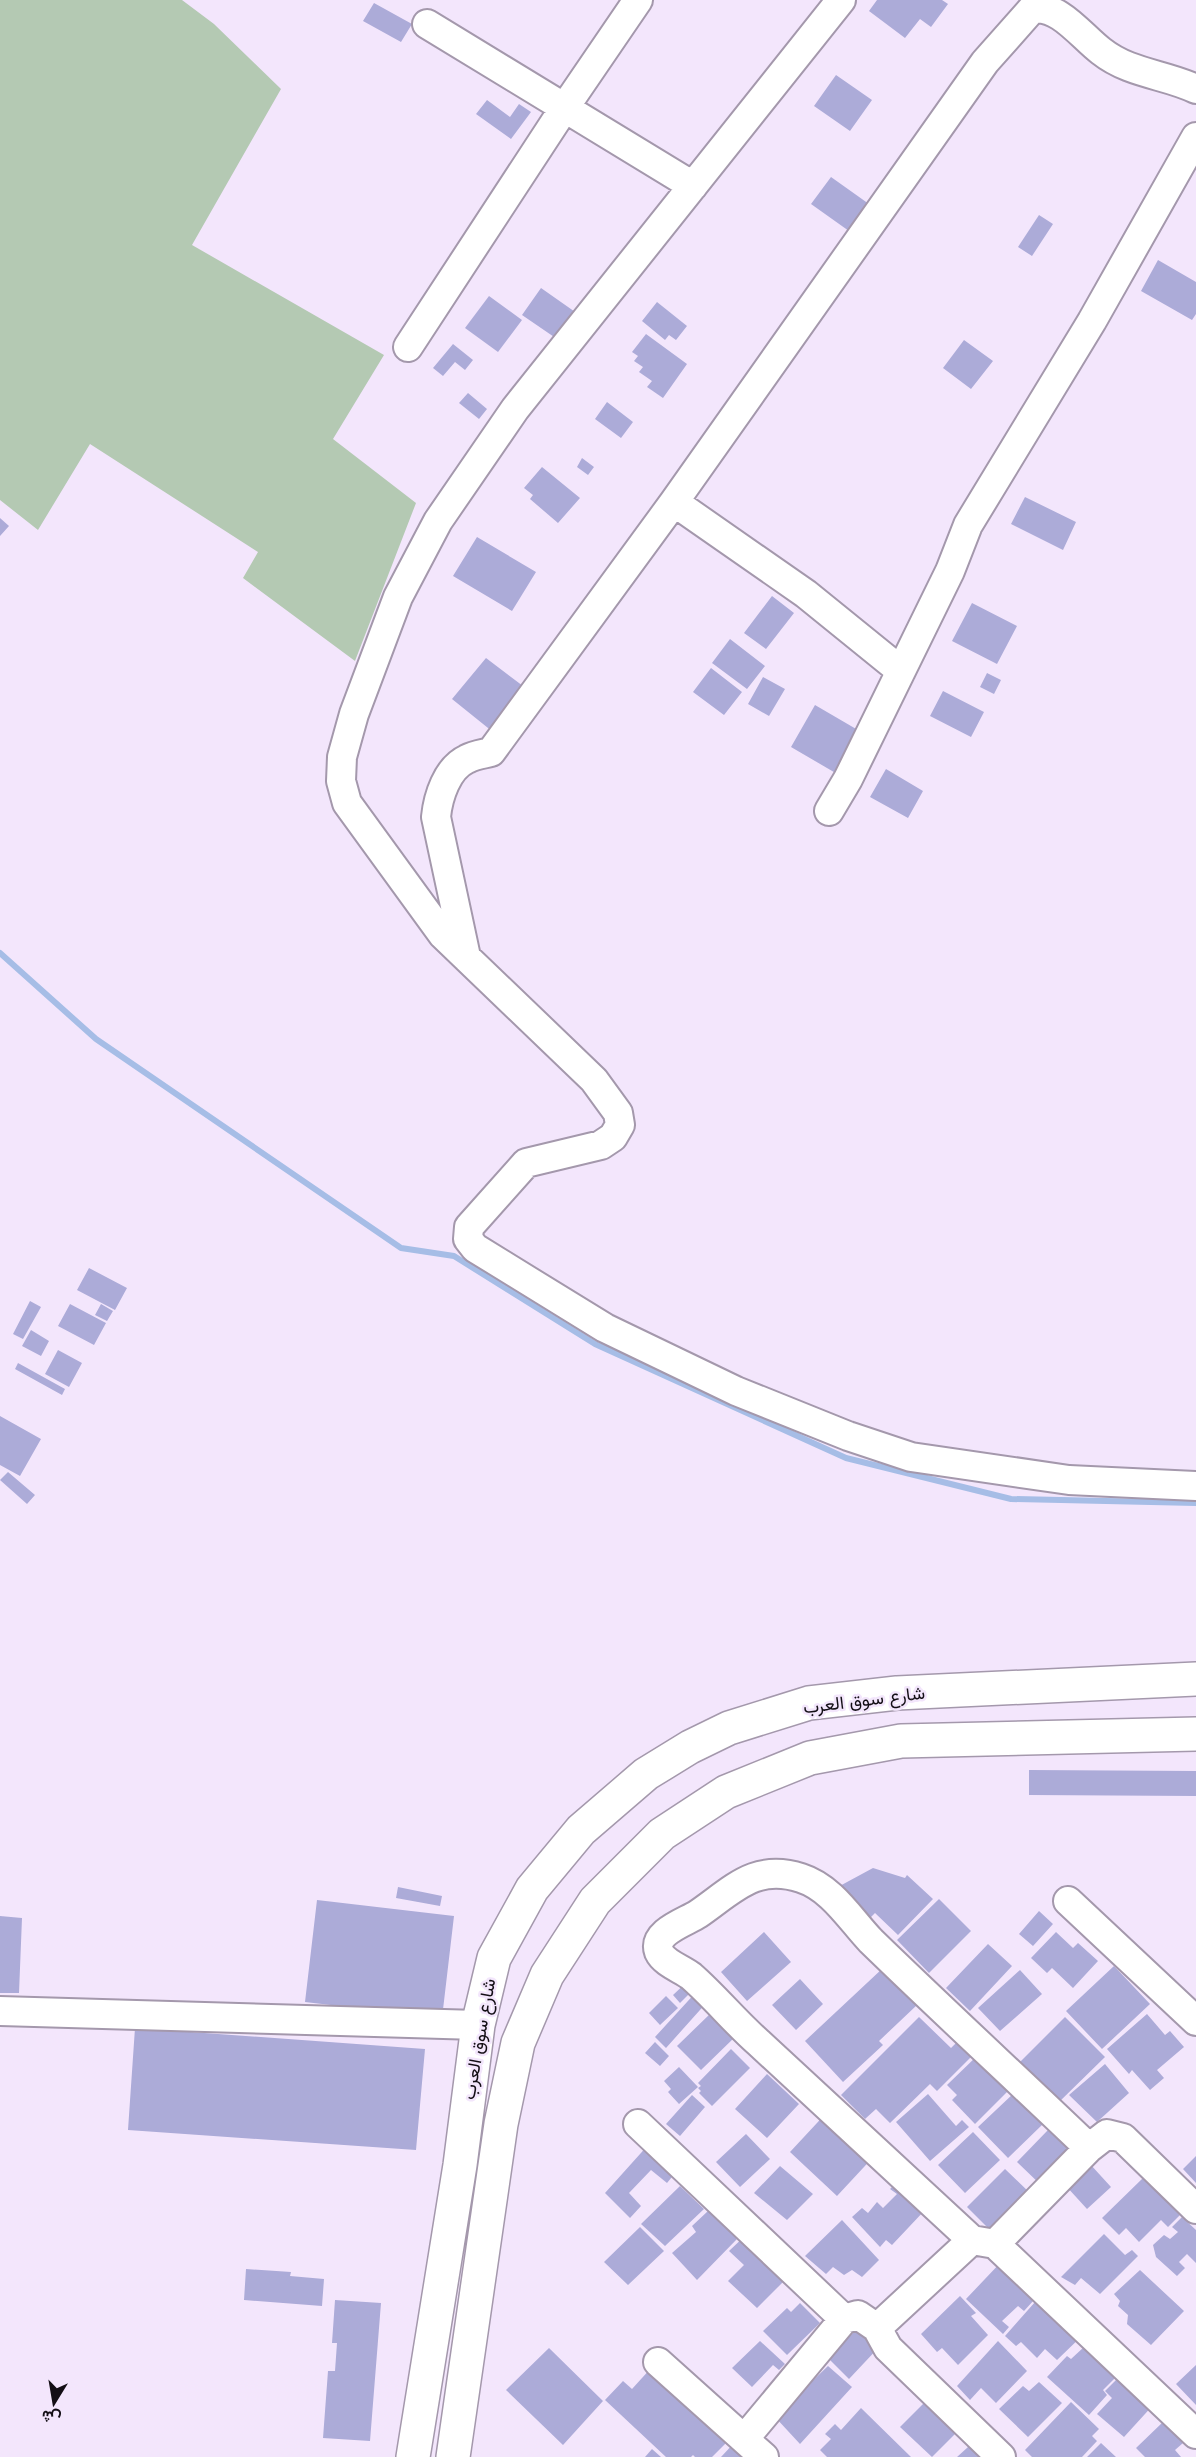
<svg xmlns="http://www.w3.org/2000/svg" width="1196" height="2457" font-family="Jost,Vazirmatn,sans-serif">
  <style>
    .green { fill: #b4c9b3 }
    .lines { fill: none; stroke-linecap: round; stroke-linejoin: round }
    .stream { stroke: #a6bde6; stroke-width: 6 }
    .building { fill: #acabd8 }
    .minor-casing { stroke: #a498ac; stroke-width: 32 }
    .major-casing { stroke: #a498ac; stroke-width: 36 }
    .minor { stroke: #fff; stroke-width: 28 }
    .major { stroke: #fff; stroke-width: 33 }
    .labels { text-anchor: middle; stroke-width: 5; stroke-linejoin: round; paint-order: stroke }
    .street-label { font-size: 18px; fill: #130e15; stroke: #f3e6fc }
  </style>
  <rect width="100%" height="100%" fill="#f3e6fc"/>
  <!-- green -->
  <path class="green" d="M0 0H182L214 24 281 89 192 245 384 355 333 439 416 503 355 661 243 578 258 552 90 444 38 530 0 500Z"/>
  <g class="lines">
    <!-- stream -->
    <path class="stream" d="M0 953 96 1039 401 1248 454 1256 595 1344 846 1458 1011 1499 1196 1503"/>
  </g>
  <!-- building -->
  <path class="building" d="M877 0H942L948 4 931 27 920 19 905 38 869 11Z
    M374 3 412 24 401 42 363 21Z
    M836 75 872 100 850 131 814 106Z
    M487 100 510 117 519 104 531 112 511 139 476 114Z
    M831 177 876 209 856 236 811 204Z
    M1039 215 1053 224 1032 256 1018 247Z
    M1158 260 1196 282V314L1192 320 1141 291Z
    M541 288 578 314 560 341 522 315Z
    M489 296 522 320 498 352 465 328Z
    M657 302 687 326 676 340 669 335 665 340 642 321Z
    M646 334 687 364 663 398 647 387 652 381 639 372 643 367 634 361 638 356 632 352Z
    M964 340 993 361 971 389 943 368Z
    M453 344 473 360 465 370 455 362 443 376 433 368Z
    M468 393 487 409 479 419 459 403Z
    M607 402 633 422 621 438 595 419Z
    M582 458 594 467 588 475 577 467Z
    M542 467 580 498 558 523 530 499 533 495 524 488Z
    M1025 497 1076 522 1063 550 1011 524Z
    M0 518 9 526 0 536Z
    M477 537 536 572 512 611 453 576Z
    M772 596 794 613 766 649 744 633Z
    M972 603 1017 626 997 664 952 641Z
    M730 639 765 666 747 689 712 663Z
    M486 658 527 689 493 732 452 699Z
    M711 668 742 692 724 715 693 692Z
    M987 673 1001 680 994 694 980 687Z
    M763 677 785 689 769 716 748 704Z
    M943 691 984 712 971 737 930 716Z
    M815 705 863 733 839 775 791 747Z
    M886 769 923 791 908 818 870 797Z
    M89 1268 127 1288 115 1310 77 1290Z
    M30 1301 41 1307 23 1339 13 1334Z
    M70 1304 106 1323 94 1345 58 1326Z
    M101 1304 113 1311 107 1321 95 1315Z
    M31 1330 49 1341 41 1356 22 1346Z
    M58 1350 82 1363 69 1387 45 1374Z
    M18 1363 65 1389 62 1395 15 1369Z
    M0 1416 41 1439 20 1476 0 1465Z
    M8 1472 35 1495 27 1504 0 1480Z
    M1029 1770 1196 1771V1796L1029 1795Z
    M873 1868 905 1878 907 1875 933 1899 898 1935 875 1913 870 1918 836 1888Z
    M398 1887 442 1896 440 1906 396 1898Z
    M939 1899 971 1931 929 1973 897 1940Z
    M317 1900 454 1916 442 2018 305 2002Z
    M1039 1911 1053 1924 1033 1946 1019 1934Z
    M0 1916 22 1918 19 1993H0Z
    M764 1932 791 1962 747 2001 721 1972Z
    M1056 1932 1073 1948 1078 1943 1098 1961 1073 1988 1052 1968 1047 1973 1031 1958Z
    M988 1944 1012 1966 970 2011 946 1988Z
    M1114 1966 1150 2004 1102 2049 1066 2011Z
    M883 1968 917 2005 879 2041 883 2045 843 2082 805 2041Z
    M1020 1970 1042 1994 1000 2031 978 2008Z
    M800 1979 823 2004 796 2030 772 2005Z
    M689 1980 696 1987 680 2003 673 1995Z
    M698 1990 708 2001 666 2048 655 2037Z
    M666 1996 678 2008 660 2025 649 2013Z
    M712 2012 736 2036 701 2070 677 2046Z
    M1147 2014 1165 2035 1170 2031 1184 2047 1157 2070 1164 2078 1150 2090 1132 2070 1129 2074 1107 2049Z
    M919 2017 951 2048 961 2038 976 2052 937 2091 930 2084 890 2123 876 2109 865 2119 841 2095Z
    M1065 2017 1105 2057 1057 2104 1018 2064Z
    M135 2028 425 2049 416 2150 128 2130Z
    M655 2042 669 2056 660 2066 645 2053Z
    M731 2049 750 2068 712 2106 699 2093 701 2091 698 2088 701 2086 698 2083Z
    M980 2053 1013 2086 975 2124 952 2100 957 2095 947 2085Z
    M1105 2064 1129 2093 1097 2122 1069 2095Z
    M679 2067 698 2087 679 2104 668 2092 671 2089 664 2081Z
    M767 2074 799 2104 767 2138 735 2109Z
    M1014 2093 1043 2124 1008 2158 978 2127Z
    M928 2094 956 2126 962 2120 969 2127 930 2161 896 2122Z
    M692 2095 705 2107 680 2136 666 2124Z
    M830 2109 877 2153 837 2196 790 2152Z
    M1048 2130 1074 2155 1043 2187 1017 2162Z
    M973 2132 1000 2160 965 2193 938 2165Z
    M746 2134 770 2159 740 2187 716 2162Z
    M649 2144 676 2172 667 2183 651 2170 629 2193 641 2206 630 2218 605 2193Z
    M1196 2156V2183L1183 2169Z
    M1090 2164 1111 2187 1087 2209 1066 2186Z
    M780 2166 813 2194 787 2220 754 2193Z
    M1005 2169 1031 2194 992 2232 967 2207Z
    M1143 2178 1180 2215 1168 2227 1161 2220 1139 2242 1126 2228 1119 2235 1102 2218Z
    M896 2183 925 2210 892 2245 886 2240 880 2247 852 2217 862 2208 868 2213 877 2202 883 2208 897 2194 890 2189Z
    M680 2186 704 2209 665 2246 641 2224Z
    M708 2211 737 2239 697 2280 672 2253 696 2232 692 2226Z
    M1182 2217 1196 2230V2263L1187 2254 1179 2262 1185 2268 1177 2276 1156 2257 1153 2245 1164 2235 1170 2239 1178 2232 1172 2227Z
    M842 2220 879 2260 862 2277 852 2270 844 2275 833 2267 826 2274 805 2256Z
    M640 2227 664 2251 628 2285 604 2262Z
    M747 2234 790 2275 757 2308 728 2281 744 2265 729 2251Z
    M1104 2234 1125 2255 1132 2250 1138 2256 1100 2294 1081 2278 1075 2285 1061 2277Z
    M1003 2260 1023 2278 1017 2284 1034 2300 1024 2311 1018 2306 1002 2321 1009 2327 1003 2334 966 2299Z
    M246 2269 291 2272 290 2276 324 2279 322 2306 244 2300Z
    M1140 2270 1184 2311 1151 2345 1127 2324 1128 2315 1118 2306 1120 2301 1114 2294Z
    M1043 2293 1086 2332 1057 2360 1045 2349 1037 2358 1021 2342 1016 2346 1005 2336Z
    M960 2296 976 2313 971 2316 988 2335 958 2365 942 2348 937 2352 921 2334Z
    M335 2300 381 2303 370 2441 323 2438 328 2371H335L337 2343H332Z
    M800 2303 820 2323 787 2355 763 2331 787 2308 791 2312Z
    M861 2325 880 2346 849 2379 828 2358Z
    M760 2341 785 2364 779 2370 773 2365 752 2387 732 2368Z
    M998 2341 1027 2371 996 2403 981 2388 970 2400 957 2386Z
    M1084 2347 1117 2376 1103 2390 1107 2395 1089 2415 1047 2377 1067 2356 1071 2359Z
    M549 2348 603 2401 563 2445 506 2390Z
    M1196 2365V2405L1176 2384Z
    M828 2366 852 2387 800 2444 775 2417 798 2384 804 2389Z
    M652 2367 727 2442 712 2457H695L693 2455 691 2457H666L605 2400 623 2381 632 2389Z
    M1120 2376 1155 2403 1124 2437 1097 2414 1112 2398 1105 2391Z
    M1039 2382 1062 2403 1028 2437 999 2409 1023 2386 1029 2391Z
    M930 2397 963 2426 932 2457 900 2427Z
    M1071 2402 1099 2429 1092 2436 1097 2441 1082 2457H1032L1025 2450Z
    M861 2408 911 2457H827L820 2450 831 2439 825 2434 835 2424 841 2430Z
    M1163 2422 1183 2443 1175 2450 1181 2457H1145L1136 2448Z
    M978 2438 996 2457H957Z
    M734 2443 748 2457H721Z
    M1101 2443 1116 2457H1087Z
    M652 2449 661 2457H645Z"/>
  <g class="lines">
    <!-- minor casing -->
    <g class="minor-casing">
      <path id="minor" d="M841 0 515 409 438 521 398 597 354 714 342 757 341 781 347 803 443 935 594 1080 618 1113 620 1125 613 1137 601 1145 526 1163 469 1227 468 1239 475 1248 605 1328 736 1391 848 1436 911 1457 1069 1480 1196 1486
        M427 24 693 186
        M408 347 565 107 638 0
        M674 502 806 594 901 671
        M829 811 848 779 950 571 968 525 1092 321 1196 137
        M466 957 436 817C438 797 447 768 467 759 474 755 483 754 491 752L674 502 985 62 1032 9C1059 4 1081 36 1101 51 1130 74 1165 74 1196 89
        M1068 1901 1196 2021
        M0 2011 478 2025
        M638 2124 844 2319 858 2315 877 2328 888 2348 1001 2457
        M1089 2148C1017 2079 943 2011 871 1941 850 1919 832 1888 801 1878 755 1863 733 1890 698 1914 686 1922 652 1932 659 1952 664 1963 682 1969 691 1976 715 1997 735 2022 759 2043 830 2109 901 2175 972 2240L995 2244 1196 2434
        M995 2244 1089 2148 1107 2134 1123 2138 1196 2209
        M877 2328 972 2240
        M658 2362 764 2457
        M745 2438 844 2319"/>
    </g>
    <!-- major casing -->
    <g class="major-casing">
      <path id="major" d="M413 2457 460 2165 478 2025 494 1958 532 1889 581 1830 646 1774 690 1747 729 1728 809 1703 897 1693 1196 1679
        M453 2457 501 2124 518 2043 547 1975 595 1901 662 1834 726 1792 810 1758 901 1741 1196 1734"/>
    </g>
    <!-- minor -->
    <use href="#minor" class="minor"/>
    <!-- major -->
    <use href="#major" class="major"/>
  </g>
  <g class="labels">
    <!-- street labels -->
    <g class="street-label">
      <text transform="translate(864 1700) rotate(-7)" y="6">شارع سوق العرب</text>
      <text transform="translate(479 2039) rotate(-80)" y="6">شارع سوق العرب</text>
    </g>
  </g>
  <!-- north arrow -->
  <g transform="translate(54 2403) rotate(191)" stroke="#f3e6fc" stroke-width="4.5" paint-order="stroke">
  <path d="M0-4.5L10 22L0 15L-10 22Z" fill="#130e15"/>
  <text y="-9" font-size="16" font-weight="bold" text-anchor="middle" fill="#130e15">ش</text>
  </g>
</svg>
